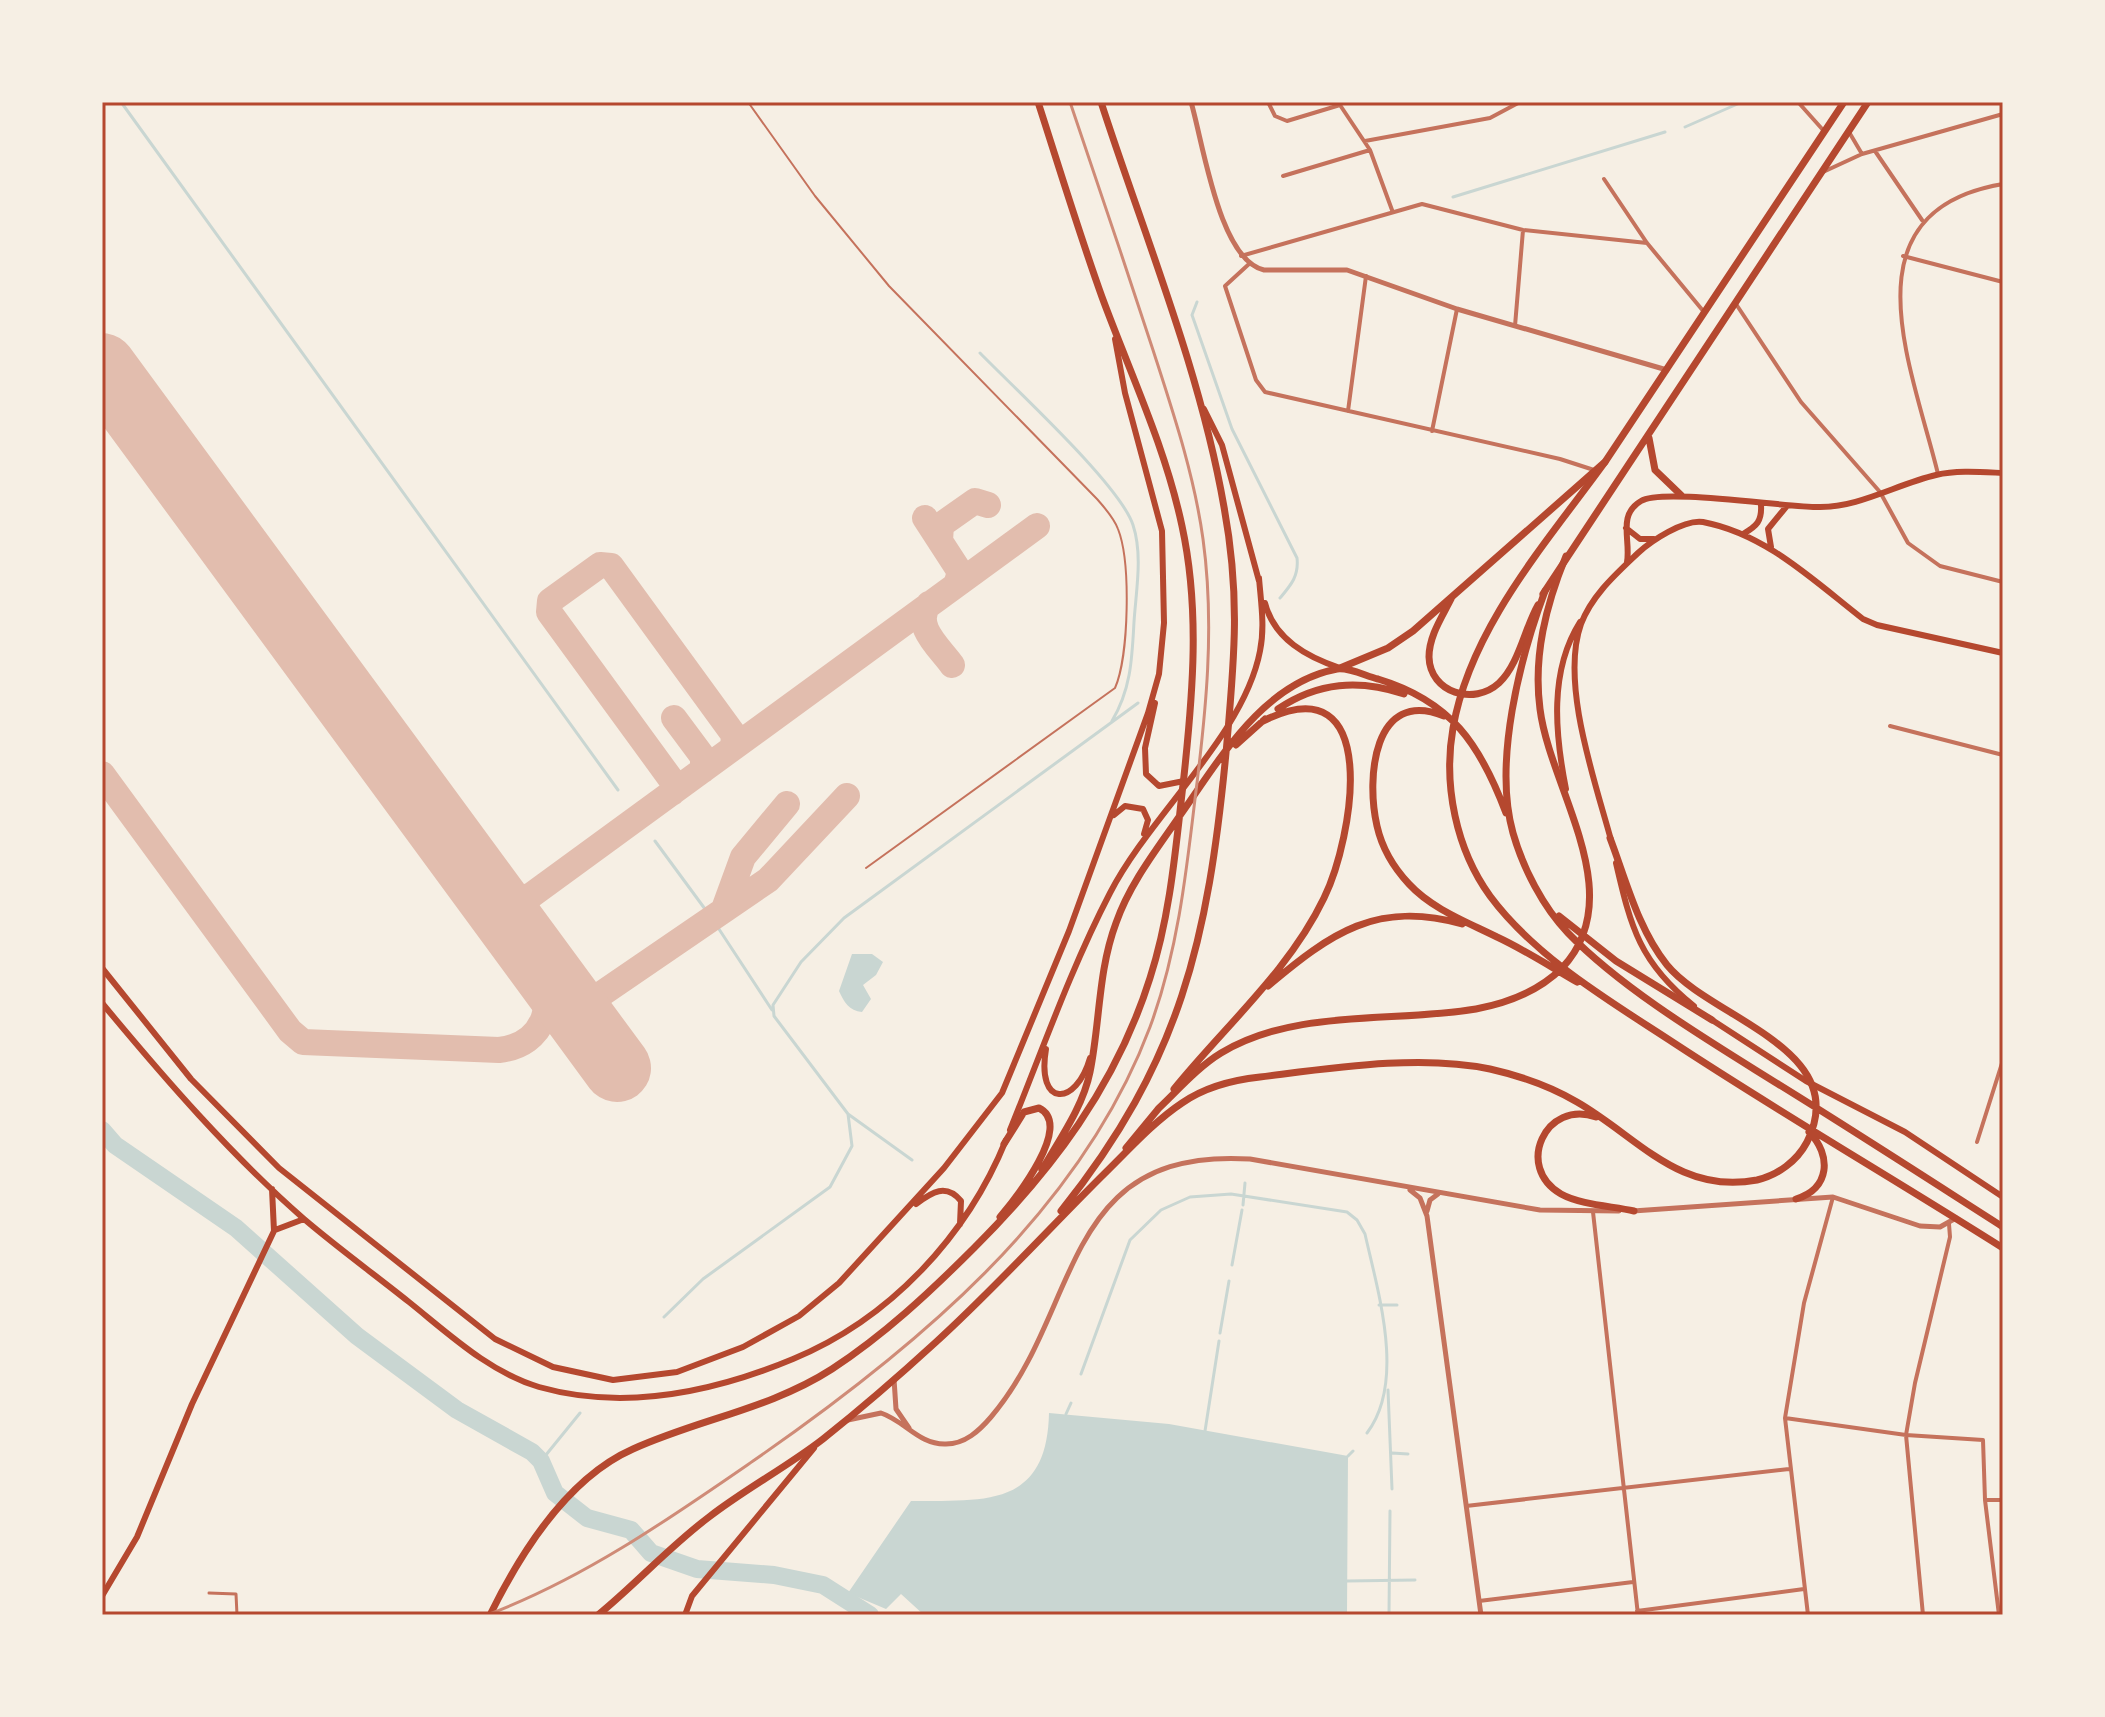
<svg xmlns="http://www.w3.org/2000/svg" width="2105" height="1717" font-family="'DM Sans',sans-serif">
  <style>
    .water { fill: #c9d6d2 }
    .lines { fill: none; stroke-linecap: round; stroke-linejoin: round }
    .stream { stroke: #c9d6d2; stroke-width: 3 }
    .river { stroke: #c9d6d2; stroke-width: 18 }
    .taxiway { stroke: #e2bdae; stroke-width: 26 }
    .runway { stroke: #e2bdae; stroke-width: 68 }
    .service { stroke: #c5725c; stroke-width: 2 }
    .pedestrian { stroke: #c5725c; stroke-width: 3 }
    .minor { stroke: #c5725c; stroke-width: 4 }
    .tertiary { stroke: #c5725c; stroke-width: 5 }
    .secondary { stroke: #b5482f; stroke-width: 6 }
    .primary { stroke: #b5482f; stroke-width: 7 }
    .trunk { stroke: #b5482f; stroke-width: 7 }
    .rail { stroke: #cf8b77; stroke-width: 3 }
    .neatline { fill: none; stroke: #b5482f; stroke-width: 3 }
  </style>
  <rect width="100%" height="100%" fill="#f6efe4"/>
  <!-- water -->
  <path class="water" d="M852 954H872L883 962 876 975 863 985 871 999 862 1012C849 1011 844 1002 839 991Z
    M1049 1413 1169 1424 1348 1456 1347 1615H924L901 1594 886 1609 848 1593 911 1501C983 1500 1047 1509 1049 1413Z"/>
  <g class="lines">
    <!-- stream -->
    <path class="stream" d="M121 102 618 790
      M1685 127 1742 102
      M1453 197 1665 132
      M1197 302 1192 315 1232 429 1297 558C1299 576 1291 585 1280 598
      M980 353C1014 388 1120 485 1133 525 1143 555 1136 591 1134 622 1132 659 1131 689 1112 721
      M655 841 705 909
      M715 923 772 1010
      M848 1114 912 1160
      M1243 1205 1245 1183
      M1232 1265 1242 1210
      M1379 1305H1397
      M664 1317 703 1279 830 1187 852 1146 848 1114 774 1016 773 1005 801 962 844 918 1138 703
      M1220 1333 1229 1281
      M1081 1374 1130 1240 1161 1210 1190 1197 1231 1194 1347 1212 1357 1220 1365 1234C1378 1292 1406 1382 1367 1433
      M1388 1390 1392 1489
      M1066 1414 1071 1403
      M1205 1431 1219 1341
      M1392 1453 1408 1454
      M1348 1456 1353 1451
      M541 1461 580 1413
      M1347 1581 1415 1580
      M1389 1615 1390 1511"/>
    <!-- river -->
    <path class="river" d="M102 1130 115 1145 236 1228 357 1336 457 1410 532 1452 541 1461 555 1493 587 1518 631 1530 651 1553 697 1569 774 1575 823 1585 870 1615"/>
    <!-- taxiway -->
    <path class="taxiway" d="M925 518 960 572 956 585
      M940 541 941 525 975 501 988 505
      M929 604C912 625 940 648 952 665
      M674 718 703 757V770
      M102 774 290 1031 303 1042 499 1050C545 1045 558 1001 538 964
      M672 793 673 782 549 612 550 601 600 565 611 566 734 735 733 747
      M487 894C502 908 517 903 533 894
      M724 909 743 857 787 804
      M522 941C514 922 517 907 533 894L1037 526
      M569 1004 577 1008 594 999 768 880 847 796"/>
    <!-- runway -->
    <path class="runway" d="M102 367 617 1068"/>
    <!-- service -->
    <path class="service" d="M748 102 815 196 889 286 1097 499C1105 508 1114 518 1118 529 1131 562 1129 656 1115 688L866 868"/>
    <!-- pedestrian -->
    <path class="pedestrian" d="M209 1593 236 1594 237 1615
      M144 1615 151 1614"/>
    <!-- minor -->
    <path class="minor" d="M1268 102 1275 116 1287 121 1340 105
      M1338 102 1370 150 1392 210
      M1798 102 1823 130
      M1849 132 1862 154
      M1365 141 1490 118 1520 102
      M1875 151 1922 220
      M1823 172 1862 154 2003 114
      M1283 176 1370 150
      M1604 179 1647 243 1704 312
      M1241 256 1422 204 1523 230 1647 243
      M1903 256 2003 282
      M1249 264 1225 286 1256 380 1265 392 1560 459 1594 470
      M1736 304 1801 402 1880 492 1908 543 1940 566 2003 582
      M1515 326 1523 230
      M1348 411 1366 276
      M1432 431 1457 309
      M1938 474C1912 367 1842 211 2003 184
      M1890 726 2003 755
      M2003 755V776
      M1977 1142 2003 1060
      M1593 1212 1638 1615
      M1785 1418 1906 1435 1983 1440 1985 1500 1999 1615
      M1985 1500H2003
      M1466 1506 1789 1469
      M1479 1601 1633 1582
      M1637 1611 1804 1589
      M1808 1615 1785 1418 1804 1303 1833 1197
      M1923 1615 1906 1435 1915 1383 1950 1237 1949 1224"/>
    <!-- tertiary -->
    <path class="tertiary" d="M1191 102C1203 142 1219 260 1264 270H1347L1457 309 1667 370
      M1410 1190 1420 1198 1427 1216 1481 1615
      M1427 1211 1430 1200 1438 1194
      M1633 1211 1833 1197 1920 1226 1940 1227 1956 1218
      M894 1379 896 1409 909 1428
      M848 1420 881 1413C905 1421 919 1445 946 1444 965 1444 979 1431 991 1417 1083 1309 1059 1147 1250 1159L1540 1210 1619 1211"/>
    <!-- secondary -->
    <path class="secondary" d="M1204 409 1222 445 1259 581
      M1626 528 1640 539H1654
      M1743 534C1757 526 1762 521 1761 505
      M1771 547 1768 529 1786 507
      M1627 562C1631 540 1617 515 1641 501 1662 488 1783 507 1818 507 1858 508 1897 484 1936 475 1957 470 1981 472 2003 473
      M1265 603C1274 639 1307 657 1340 668
      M1155 703 1145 748 1146 774 1159 786 1184 781
      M1566 789C1555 734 1549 671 1580 622
      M1114 815 1125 806 1143 809 1148 820 1144 834
      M1611 840C1595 781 1560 683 1581 624 1592 595 1616 574 1638 553 1651 541 1684 519 1703 522 1766 534 1814 581 1863 619L1877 625 2003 653
      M1616 863C1631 928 1640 963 1694 1006
      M102 968 191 1079 279 1168 495 1339 553 1367 613 1380 677 1372 743 1347 799 1316 839 1283 944 1168 1002 1093 1069 931 1148 713 1159 674 1164 623 1162 531 1125 393 1115 339
      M102 1003C165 1079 230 1154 304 1219 338 1248 374 1274 409 1302 449 1334 489 1372 539 1387 624 1411 714 1392 793 1359 890 1319 967 1236 1006 1140
      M1709 1018 1806 1081 1905 1132 2003 1197
      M1046 1049C1036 1108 1076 1107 1090 1058
      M1010 1130C1042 1051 1071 968 1110 893 1150 815 1244 735 1260 651 1265 627 1261 603 1259 578
      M916 1204C932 1192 946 1183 961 1201L960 1224
      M275 1230 304 1219
      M102 1596 137 1537 192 1404 274 1231 272 1189
      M685 1615 692 1596 814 1448"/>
    <!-- primary -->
    <path class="primary" d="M1649 438 1655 470 1681 495
      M1543 594 1868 102
      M1451 599C1442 617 1429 636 1429 657 1430 693 1474 706 1499 683 1519 664 1524 630 1538 605
      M1340 668 1388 648 1413 631 1605 462 1844 102"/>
    <!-- trunk -->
    <path class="trunk" d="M1605 462C1547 542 1470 628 1453 728 1443 785 1456 849 1490 896 1536 958 1610 1001 1674 1043 1782 1114 1894 1179 2003 1248
      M1545 591C1520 658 1493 762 1513 833 1523 868 1543 907 1568 933 1623 990 1711 1042 1778 1084 1854 1131 1928 1179 2003 1227
      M1278 709C1318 682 1359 679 1404 694
      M1444 716C1373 687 1366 779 1377 826 1382 848 1393 867 1409 884 1432 909 1467 922 1497 937 1525 950 1551 967 1577 982
      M1236 745 1265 719
      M1559 916 1616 961 1712 1020
      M1268 986C1331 933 1377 900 1462 924
      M1174 1089C1225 1026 1289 971 1324 898 1353 839 1384 661 1263 721
      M1158 1109C1178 1090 1198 1067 1221 1053 1295 1008 1394 1023 1476 1009 1508 1003 1539 991 1562 968 1631 895 1550 789 1540 709 1533 656 1546 605 1566 556
      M1596 1117C1546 1099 1514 1167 1561 1194 1581 1205 1611 1206 1634 1211
      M1126 1148 1159 1108
      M1042 1170C1059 1140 1083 1107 1090 1072 1100 1023 1098 971 1116 923 1130 883 1157 849 1181 814 1220 759 1263 683 1337 669 1348 667 1366 676 1378 679 1451 701 1480 744 1506 813
      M1796 1199C1830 1189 1832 1155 1809 1132
      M1061 1211C1181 1061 1208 940 1226 753 1234 662 1241 599 1224 507 1200 369 1144 235 1101 102
      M1000 1217C1016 1198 1074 1125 1039 1108L1024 1112 1004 1144
      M490 1615C521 1552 567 1478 633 1449 699 1419 770 1409 832 1369 884 1335 929 1293 974 1248 1052 1170 1116 1086 1150 978 1171 913 1176 844 1184 776 1193 692 1200 609 1182 526 1165 446 1130 373 1102 297 1079 233 1059 167 1038 102
      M598 1615C636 1584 669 1547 709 1517 745 1489 787 1467 823 1439 862 1408 900 1375 936 1342 993 1290 1045 1233 1100 1178 1126 1153 1152 1123 1182 1103 1205 1087 1232 1080 1260 1077 1332 1068 1420 1054 1490 1069 1521 1076 1550 1086 1577 1102 1638 1137 1679 1195 1757 1180 1778 1175 1797 1161 1807 1142 1854 1049 1710 1018 1667 965 1638 929 1626 880 1610 838"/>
    <!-- rail -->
    <path class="rail" d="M487 1615C583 1579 669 1519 753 1461 912 1351 1080 1214 1150 1027 1177 954 1186 876 1195 799 1206 712 1215 626 1203 539 1194 474 1173 412 1153 350 1126 267 1098 185 1070 102"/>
  </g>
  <!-- border -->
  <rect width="2105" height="1717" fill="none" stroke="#f6efe4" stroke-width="208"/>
  <rect x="104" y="104" width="1897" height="1509" class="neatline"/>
</svg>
